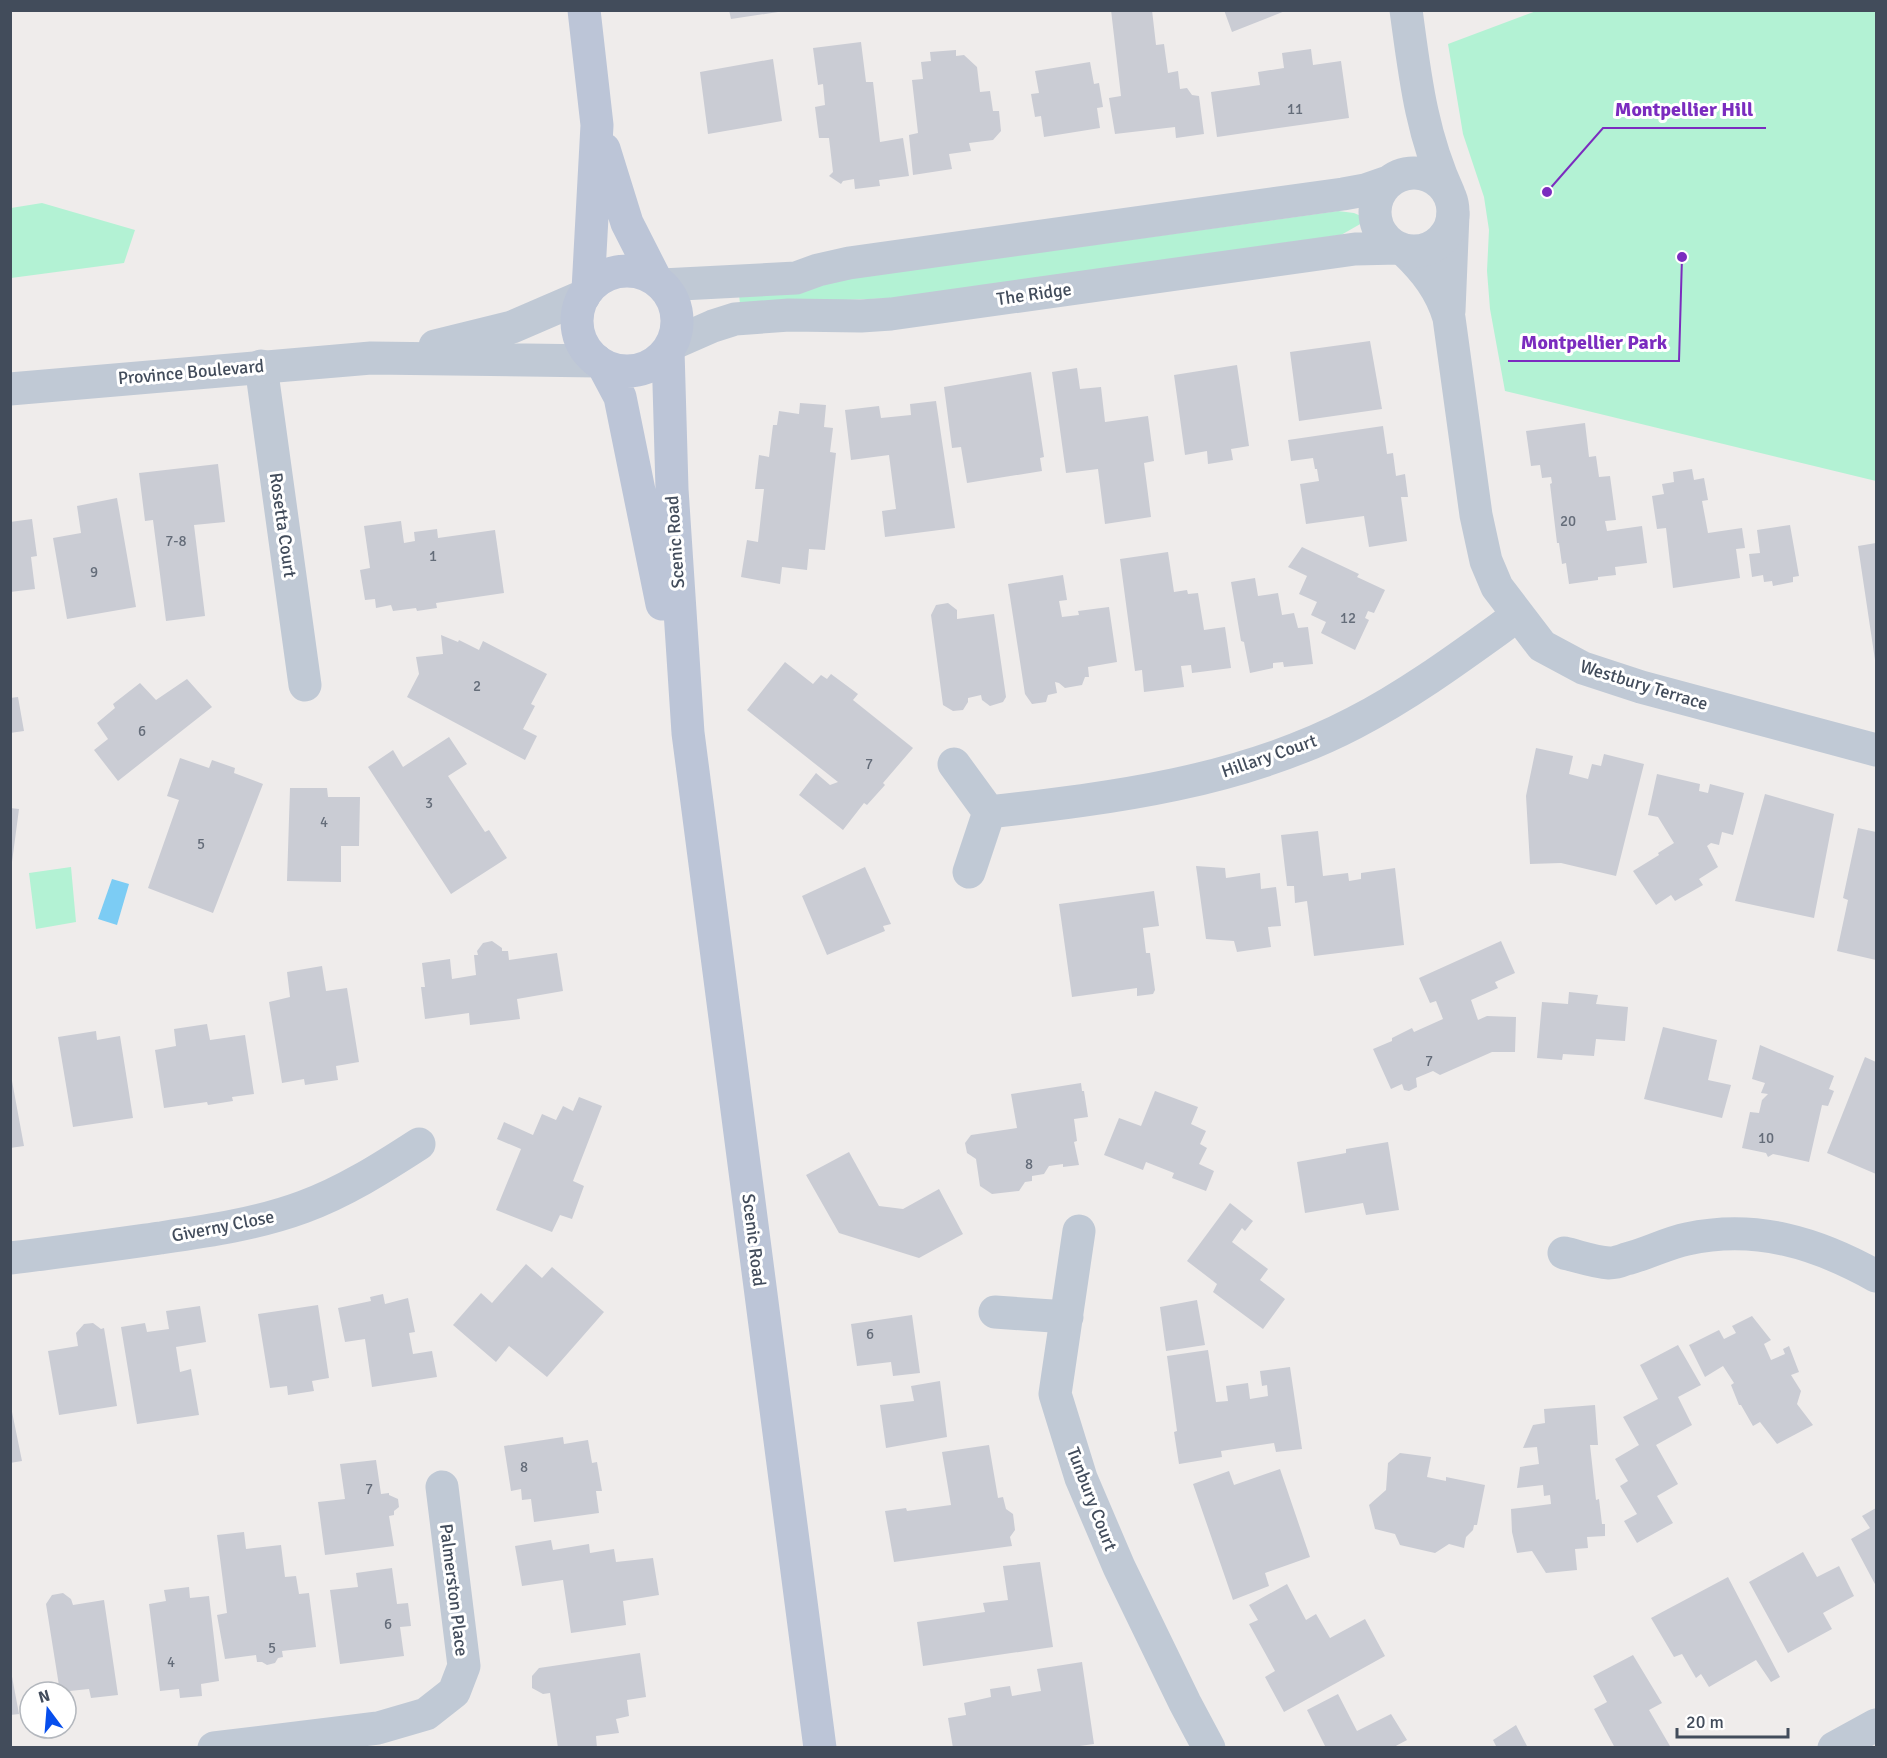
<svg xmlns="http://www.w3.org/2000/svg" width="1887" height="1758" font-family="Signika,sans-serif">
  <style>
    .green { fill: #b3f2d4 }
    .water { fill: #7cccf4 }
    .building { fill: #caccd4 }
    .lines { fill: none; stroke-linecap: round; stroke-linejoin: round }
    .minor { stroke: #c0c9d5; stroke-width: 33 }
    .tertiary { stroke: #c0c9d5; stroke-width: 33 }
    .secondary { stroke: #bcc5d7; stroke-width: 33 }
    .labels { text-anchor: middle; stroke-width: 6; stroke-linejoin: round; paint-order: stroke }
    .number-label { font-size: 15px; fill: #646c79 }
    .street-label { font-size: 18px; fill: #424c5b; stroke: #fff }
    .leader { fill: none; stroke: #7b2cbf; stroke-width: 2 }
    .callout-dot { fill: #7b2cbf; stroke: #fff; stroke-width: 2 }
    .callout-label { font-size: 20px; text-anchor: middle; font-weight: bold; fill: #7b2cbf; stroke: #fff; stroke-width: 6; stroke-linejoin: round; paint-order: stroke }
  </style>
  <rect width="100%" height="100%" fill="#efeceb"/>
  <!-- green -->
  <path class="green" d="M1539 10 1876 11V481L1505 391 1490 309 1487 271 1489 230 1484 197 1463 134 1448 44Z
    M42 203 135 230 124 263 11 278V208Z
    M1338 211 1354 213 1361 216 1362 223 1341 235 894 298 740 304 739 294Z
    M71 867 76 922 36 929 29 873Z"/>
  <!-- water -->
  <path class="water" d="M112 879 129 884 117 925 98 919Z"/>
  <!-- building -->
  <path class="building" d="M729 10H778V12L731 19Z
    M1111 10H1152L1156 45 1164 44 1168 73 1178 71 1180 89 1187 88 1192 95 1199 96 1204 134 1176 138 1175 127 1115 134 1109 98 1121 96Z
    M1224 10H1285V11L1232 32Z
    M861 42 866 82H873L880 142 903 138 909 176 879 180 880 186 855 189 854 179 843 181 841 184 829 176 833 172 829 138H819L815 107 825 105 823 84 818 85 813 48Z
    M1311 49 1313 65 1341 61 1349 118 1217 137 1211 92 1260 85 1258 72 1284 68 1282 53Z
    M956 50V56L964 55 977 67 980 92 990 91 993 111H999L1001 131 993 140 969 143 971 151 949 154 952 169 913 175 909 135 918 133 912 80 923 79 921 62 931 61 930 52Z
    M773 59 782 121 708 134 700 72Z
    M1090 62 1094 84 1099 83 1103 107 1097 108 1100 128 1044 137 1041 116 1035 117 1031 94 1039 93 1035 71Z
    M1370 341 1382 409 1299 421 1290 352Z
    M1237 365 1249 446 1231 449 1233 460 1208 464 1207 451 1185 455 1174 375Z
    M1077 368 1080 389 1101 387 1105 422 1148 416 1154 461 1144 463 1151 517 1105 524 1098 469 1066 473 1052 372Z
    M1031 372 1044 457 1040 458 1042 471 967 483 961 447 952 448 944 387Z
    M936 401 955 528 885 537 882 511 896 509 889 455 851 460 845 410 879 406 881 418 911 415 910 404Z
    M800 403 826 405 824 427 833 428 830 452 836 453 825 550 809 549 807 570 782 567 780 584 741 577 747 540 758 542 764 489H755L759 455 769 457 773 425H777L779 411 799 414Z
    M1585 423 1589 457 1596 456 1599 477 1610 476 1616 520 1605 521 1607 531 1642 526 1647 563 1615 567 1616 575 1598 577V580L1569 584 1566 563 1562 564 1559 543H1557L1550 484 1552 483 1551 477 1542 478 1540 465 1531 466 1526 431Z
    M1383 426 1387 454 1393 453 1396 476 1405 474 1408 497H1401L1407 541 1369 547 1364 516 1306 524 1300 484 1319 481 1317 469H1315L1313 458 1291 461 1288 440Z
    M218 464 225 522 194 525 205 616 166 621 153 520 145 521 139 473Z
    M1692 469 1694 480 1704 478 1708 500 1702 501 1708 533 1742 528 1745 548 1736 549 1740 578 1673 588 1666 528 1657 529 1652 496 1664 494 1662 484 1674 482 1673 472Z
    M117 498 136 607 67 619 53 538 81 533 77 506Z
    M32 519 37 556 31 557 35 589 10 592V522Z
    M401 521 404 543 415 541 414 532 437 529 438 538 495 530 504 593 436 603 437 608 417 611 416 608 393 611 391 605 376 608 375 599 365 600 360 570 370 568 364 526Z
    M1790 525 1799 576 1793 577V582L1773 586 1772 581 1764 582 1763 575 1752 577 1749 554 1760 553 1757 530Z
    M1876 543V660H1875L1858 546Z
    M1302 547 1359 574 1357 577 1385 590 1374 613 1368 611 1365 618 1369 620 1355 650 1321 633 1326 622 1311 615 1317 602 1299 594 1307 576 1288 567Z
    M1168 552 1174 592 1187 590 1188 594 1198 593 1204 630 1225 627 1231 668 1192 673 1191 665 1181 666 1184 687 1144 692 1142 670 1135 671 1120 559Z
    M1063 575 1067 600 1059 601 1062 617 1079 615 1078 611 1109 607 1117 662 1088 667 1089 677H1085L1082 685 1065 688 1059 683 1055 682 1057 693 1048 695 1046 702 1032 704 1025 694 1008 584Z
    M1255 578 1258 596 1278 593 1282 615 1294 613 1298 628 1308 627 1313 664 1284 667 1283 662 1273 663V668L1250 673 1244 642 1241 641 1231 582Z
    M948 603 957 610V619L994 614 1006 697 1003 702 990 706 982 700 981 695 968 698V702L963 710 953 711 943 705 931 615 936 605Z
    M441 635 458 642 459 640 479 650 483 641 547 674 531 704 535 706 523 729 537 736 525 760 407 697 419 674 416 657 443 654Z
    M785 662 813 684 821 675 827 679 831 674 858 694 853 700 913 748 883 783 885 785 867 805 864 803 843 830 799 795 816 773 830 785 838 782 747 710Z
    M187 679 212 707 118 781 94 750 108 739 97 723 115 708 113 704 140 683 156 700Z
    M18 697 24 731 10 733V698Z
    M449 737 467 764 448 776 485 832 489 830 507 858 451 894 368 767 393 750 403 767Z
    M1536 748 1573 756 1569 774 1588 779 1592 764 1601 766 1604 754 1644 764 1616 876 1561 863 1530 864 1526 796Z
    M180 758 209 768 212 760 235 768 234 773 263 784 213 913 148 888 179 800 167 796Z
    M1657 774 1700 784 1699 791 1708 793 1710 784 1744 793 1733 835 1722 832 1719 845 1711 843 1707 846 1718 867 1699 879 1703 885 1675 901 1671 895 1656 905 1633 871 1659 855 1658 853 1674 843 1658 817 1648 815Z
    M290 788H327L328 797H360L359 846H341V882L287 881Z
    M1765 794 1834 814 1814 918 1735 901Z
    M10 808 19 809 12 862H10Z
    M1858 828 1876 832V960L1837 951 1848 900 1843 898Z
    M1318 831 1323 876 1348 873 1349 881 1361 879V873L1395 868 1404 945 1314 956 1307 901 1295 903 1294 886H1287L1281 835Z
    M1196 866 1225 868 1226 878 1260 873 1261 889 1276 887 1281 926 1268 927 1271 947 1237 952 1234 941 1206 939Z
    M865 867 891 924 883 926 885 931 827 955 802 896Z
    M1154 891 1159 926 1143 928 1146 953H1150L1155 990 1153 994 1137 996V988L1072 997 1059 904Z
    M492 941 502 948V951H508L509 960 557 953 563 991 517 999 520 1019 470 1025 469 1013 425 1019 421 987H425L422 963 450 959 452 979 476 975 474 955H478L477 951 483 943Z
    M1501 941 1515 973 1495 982 1498 988 1471 1000 1478 1020 1487 1016 1516 1017 1515 1052H1492L1440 1075 1433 1071 1416 1078 1417 1087 1409 1091 1404 1090 1402 1084 1391 1089 1373 1049 1392 1041V1038L1412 1028 1414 1032 1443 1019 1436 1001 1430 1003 1419 978Z
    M322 966 326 991 347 988 359 1062 336 1066 338 1080 305 1085 304 1079 282 1083 269 1002 290 997 287 972Z
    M1569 992 1598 995 1596 1004 1628 1007 1625 1041 1596 1039 1594 1056 1563 1054 1562 1060 1537 1058 1542 1002 1568 1004Z
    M207 1024 210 1040 245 1035 254 1094 232 1097 233 1101 208 1105 207 1102 164 1108 155 1050 176 1046 174 1029Z
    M1663 1027 1717 1040 1708 1080 1731 1085 1722 1118 1644 1099Z
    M96 1031 97 1040 120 1036 133 1118 73 1127 58 1037Z
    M1760 1045 1834 1076 1829 1089 1834 1091 1828 1106 1822 1105 1809 1162 1773 1154 1768 1157 1766 1153 1742 1148 1750 1112 1759 1113 1762 1100 1768 1094 1761 1093 1765 1083 1752 1079Z
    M1865 1057 1876 1062V1174L1827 1153Z
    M10 1070 24 1146 10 1148Z
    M1081 1083 1082 1091H1084L1088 1117 1074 1119 1077 1141 1074 1142 1079 1165 1063 1167V1164L1049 1166 1044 1174 1032 1176V1181L1025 1182 1019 1191 992 1194 980 1186 976 1159 967 1153 965 1143 971 1135 1017 1128 1011 1094Z
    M1155 1091 1198 1107 1191 1124 1206 1131 1200 1144 1207 1148 1199 1164 1214 1171 1206 1191 1172 1178 1174 1173 1146 1162 1143 1170 1104 1155 1119 1118 1141 1126Z
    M579 1097 602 1106 573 1181 584 1186 572 1219 560 1215 552 1232 496 1210 521 1149 497 1139 504 1122 533 1135 542 1114 556 1120 563 1106 573 1111Z
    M1388 1142 1399 1210 1366 1215 1363 1203 1305 1213 1297 1162 1346 1153V1149Z
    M849 1152 879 1206 903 1209 939 1189 963 1234 919 1258 839 1233 806 1175Z
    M1230 1203 1253 1221 1245 1231 1242 1228 1232 1242 1268 1269 1260 1280 1285 1299 1263 1329 1213 1292 1217 1284 1187 1261Z
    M526 1264 542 1278 552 1267 604 1312 547 1377 509 1346 496 1362 453 1325 481 1293 492 1303Z
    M383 1294 385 1304 408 1298 415 1332 409 1333 413 1354 432 1351 437 1377 372 1387 365 1339 345 1342 338 1308 371 1301 370 1297Z
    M1197 1300 1205 1345 1166 1351 1160 1307Z
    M318 1305 329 1378 312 1381 314 1391 288 1395 287 1386 270 1388 258 1314Z
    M200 1306 206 1342 176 1347 180 1372 191 1369 199 1415 137 1424 121 1327 145 1323 147 1332 169 1329 166 1311Z
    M912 1315 920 1373 893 1376 891 1362 857 1366 851 1324Z
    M1752 1316 1771 1340 1764 1344 1771 1360 1785 1354 1783 1349 1789 1346 1799 1372 1791 1375 1801 1391 1797 1404 1813 1425 1777 1444 1760 1422 1753 1426 1741 1405H1739L1731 1385 1734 1383 1723 1366 1705 1377 1689 1345 1719 1330 1724 1339 1736 1333 1732 1326Z
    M93 1323 101 1329 104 1328 117 1406 59 1415 48 1351 78 1346 76 1333 84 1324Z
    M1678 1345 1701 1385 1678 1397 1692 1425 1656 1445 1678 1484 1657 1496 1673 1523 1637 1543 1624 1521 1637 1514 1620 1486 1628 1481 1615 1459 1639 1445 1623 1417 1658 1399 1640 1365Z
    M1208 1350 1216 1402 1228 1401 1226 1386 1248 1383 1250 1399 1268 1396 1267 1385 1262 1386 1260 1371 1290 1367 1302 1449 1276 1452 1274 1443 1221 1451 1222 1457 1179 1464 1174 1432 1177 1431 1167 1356Z
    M940 1381 947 1437 886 1448 880 1405 914 1401 911 1386Z
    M10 1402 22 1461 10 1463Z
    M1595 1405 1598 1445H1590L1596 1500 1599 1499 1602 1524H1605V1536L1587 1537 1588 1548 1575 1549 1577 1570 1546 1573 1532 1551 1517 1553 1512 1532 1511 1509 1551 1504 1550 1495 1544 1496 1543 1485 1517 1488 1520 1467 1539 1464 1537 1447 1523 1448 1533 1425 1545 1423 1544 1409Z
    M563 1437 564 1444 588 1440 592 1463 597 1462 602 1491H596L599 1513 534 1522 531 1499 522 1500 521 1489 511 1491 504 1446Z
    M989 1445 998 1498 1003 1497 1006 1509 1013 1514 1015 1530 1010 1537 1012 1546 894 1562 885 1511 906 1508 907 1511 951 1505 942 1452Z
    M1400 1453 1431 1457 1427 1477 1446 1481V1477L1485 1485 1477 1525H1474L1473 1530 1466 1537 1464 1548 1449 1544 1435 1553 1400 1545 1395 1534 1375 1529 1369 1505 1386 1490 1388 1463Z
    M376 1460 381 1494 389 1493V1495L398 1499 399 1507 394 1511V1515L389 1516 394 1546 325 1555 318 1502 345 1499 340 1464Z
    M1280 1469 1310 1557 1265 1573 1269 1586 1233 1600 1193 1484 1229 1471 1234 1485Z
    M1876 1508V1586L1851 1539 1870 1528 1862 1516Z
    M244 1532 246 1549 281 1545 285 1577 296 1576 299 1594 309 1593 316 1647 282 1651 283 1657 278 1658 275 1663 267 1665 262 1662H257L256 1655 225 1659 217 1615 227 1613 217 1535Z
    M551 1540 553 1550 589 1544 590 1553 614 1549 616 1562 653 1558 659 1595 623 1601 626 1625 571 1633 563 1580 522 1586 515 1546Z
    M1803 1552 1817 1577 1839 1566 1854 1596 1823 1613 1832 1629 1788 1653 1749 1582Z
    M1040 1562 1053 1647 923 1666 917 1622 985 1612 983 1603 1008 1600 1003 1566Z
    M392 1568 397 1604 408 1603 411 1626 400 1627 404 1656 340 1664 330 1590 358 1587 356 1573Z
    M1728 1577 1780 1677 1771 1682 1756 1660 1709 1687 1701 1674 1696 1678 1682 1654 1674 1657 1651 1618Z
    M1287 1584 1306 1620 1316 1614 1330 1638 1365 1619 1385 1656 1284 1712 1265 1677 1275 1671 1249 1624 1258 1620 1249 1605Z
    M189 1587 190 1598 209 1596 219 1681 201 1684 202 1696 180 1698 179 1689 160 1691 149 1604 166 1601 164 1590Z
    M63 1593 71 1599 73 1605 104 1600 118 1695 91 1698 89 1689 60 1692 46 1604 52 1595Z
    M640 1653 646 1697 627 1700 629 1716 616 1719 619 1733 596 1736 597 1748H558L550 1693 543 1694 532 1688V1676L539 1668Z
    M1633 1655 1662 1703 1649 1710 1670 1746 1666 1748H1615L1594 1709 1607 1702 1593 1676Z
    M1082 1662 1094 1744 1065 1748H953L948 1718 966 1715 964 1703 991 1697 990 1689 1010 1686 1012 1696 1041 1691 1037 1669Z
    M10 1666 19 1714 10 1715Z
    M1338 1694 1357 1731 1391 1714 1407 1740 1392 1748H1326L1307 1710Z
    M1516 1725 1528 1748H1497L1493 1740Z"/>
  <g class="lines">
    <!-- minor -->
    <path class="minor" d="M1404 250C1425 270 1441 290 1449 318L1476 515 1486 561 1497 587 1542 646 1583 668 1641 687 1876 750
      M1449 311 1453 214
      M261 366 305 685
      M954 764 989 812
      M989 812C1113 798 1241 782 1354 723 1412 693 1464 654 1517 616
      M969 872 989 812
      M1079 1231 1055 1394 1081 1478 1119 1567 1185 1703 1209 1748
      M1564 1253C1578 1256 1594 1262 1609 1263 1614 1263 1621 1261 1626 1259 1647 1254 1667 1243 1687 1239 1756 1224 1817 1243 1876 1276
      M10 1258C61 1252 110 1245 160 1238 208 1231 257 1224 303 1207 344 1192 382 1168 419 1144
      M995 1312 1067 1317
      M214 1748 378 1728 426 1714 454 1692 464 1666 442 1487
      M1834 1748 1876 1725"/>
    <!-- tertiary -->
    <path class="tertiary" d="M1406 10C1415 76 1421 133 1449 194
      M1375 212a39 39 0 1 1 78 0a39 39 0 1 1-78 0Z
      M662 285 796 278 818 270 849 263 1343 194 1365 190 1388 182
      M672 344 713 326 735 319 789 315 861 316 891 314 1355 249 1399 248
      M435 346 512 327 584 296
      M10 389 371 358 597 361"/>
    <!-- secondary -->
    <path class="secondary" d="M584 10 597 125 588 290
      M604 149 627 223 656 280
      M577 321a50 50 0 1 1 100 0a50 50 0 1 1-100 0Z
      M668 350 672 489 688 733 820 1748
      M603 365 620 397 662 604"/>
  </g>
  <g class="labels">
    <!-- number labels -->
    <g class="number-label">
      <text x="1295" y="114">11</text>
      <text x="1568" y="526">20</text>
      <text x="176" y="546">7-8</text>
      <text x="433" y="561">1</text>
      <text x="94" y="577">9</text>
      <text x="1348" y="623">12</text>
      <text x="477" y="691">2</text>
      <text x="142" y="736">6</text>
      <text x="869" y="769">7</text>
      <text x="429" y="808">3</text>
      <text x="324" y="827">4</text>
      <text x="201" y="849">5</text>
      <text x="1429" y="1066">7</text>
      <text x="1766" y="1143">10</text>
      <text x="1029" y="1169">8</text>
      <text x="870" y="1339">6</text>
      <text x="524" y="1472">8</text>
      <text x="369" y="1494">7</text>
      <text x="388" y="1629">6</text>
      <text x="272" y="1653">5</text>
      <text x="171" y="1667">4</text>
    </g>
    <!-- street labels -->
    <g class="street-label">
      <text transform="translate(1034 294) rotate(-8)" y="6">The Ridge</text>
      <text transform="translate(191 372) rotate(-5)" y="6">Province Boulevard</text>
      <text transform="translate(283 525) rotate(82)" y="6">Rosetta Court</text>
      <text transform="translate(675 542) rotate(-94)" y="6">Scenic Road</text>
      <text transform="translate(1644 685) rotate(17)" y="6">Westbury Terrace</text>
      <text transform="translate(1269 756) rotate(-19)" y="6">Hillary Court</text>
      <text transform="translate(223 1226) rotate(-11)" y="6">Giverny Close</text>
      <text transform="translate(754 1240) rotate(83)" y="6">Scenic Road</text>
      <text transform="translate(1092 1499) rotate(69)" y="6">Tunbury Court</text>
      <text transform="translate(454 1590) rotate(83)" y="6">Palmerston Place</text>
    </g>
  </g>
  <!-- callouts -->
  <path class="leader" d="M1547 192L1603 128H1766M1682 257L1679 361H1508"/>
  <g class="callout-dot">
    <circle cx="1547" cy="192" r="6"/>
    <circle cx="1682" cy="257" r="6"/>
  </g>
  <g class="callout-label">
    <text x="1684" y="116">Montpellier Hill</text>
    <text x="1594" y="349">Montpellier Park</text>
  </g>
  <!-- border -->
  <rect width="1887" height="1758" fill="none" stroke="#424c5b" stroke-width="24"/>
  <!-- north arrow -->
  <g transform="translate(48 1710) rotate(344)"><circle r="28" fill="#ffffff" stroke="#b3b7bd" stroke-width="1.5"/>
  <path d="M0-4.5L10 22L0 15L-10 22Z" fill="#074eed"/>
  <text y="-9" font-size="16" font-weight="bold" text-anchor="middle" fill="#424c5b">N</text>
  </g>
  <!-- scale -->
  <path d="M1677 1728v9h111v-9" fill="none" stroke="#424c5b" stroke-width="3"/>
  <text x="1686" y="1728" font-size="18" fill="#424c5b" stroke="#ffffff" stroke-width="4.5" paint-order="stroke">20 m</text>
</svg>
